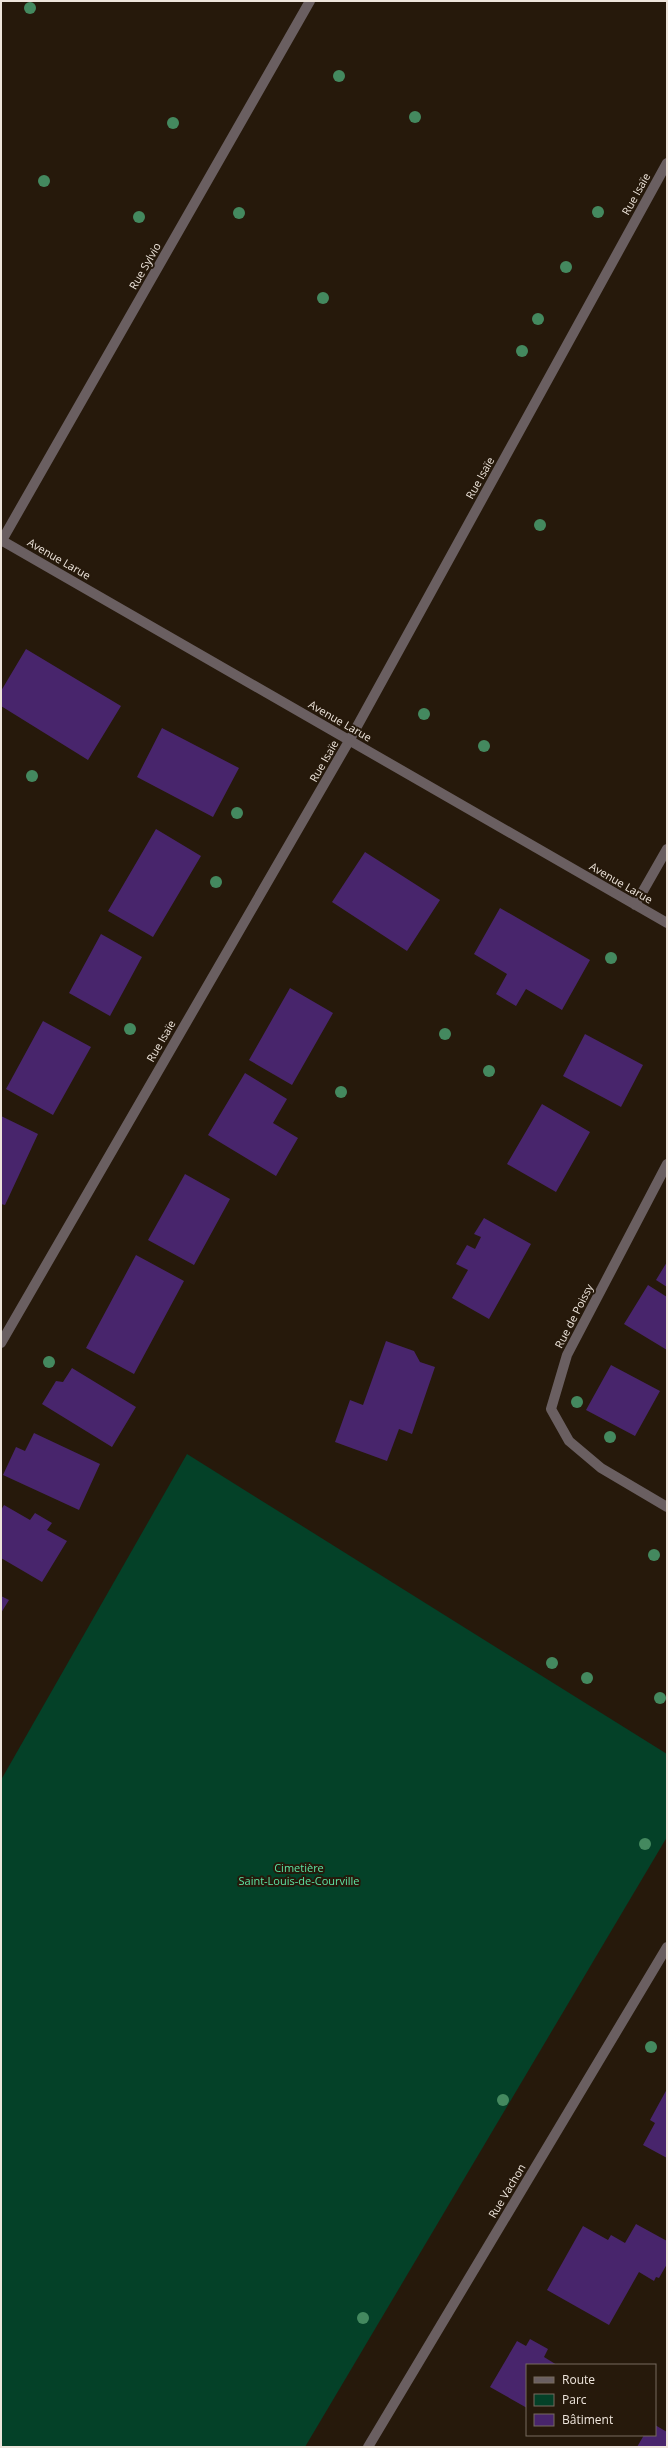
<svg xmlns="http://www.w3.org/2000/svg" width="668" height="2448" font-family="'Open Sans',sans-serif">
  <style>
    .green { fill: #044128 }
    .building { fill: #48256c }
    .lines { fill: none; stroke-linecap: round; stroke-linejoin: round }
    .minor { stroke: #6a5f61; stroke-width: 10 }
    .tree { fill: #44895f }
    .labels { text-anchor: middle; stroke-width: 4; stroke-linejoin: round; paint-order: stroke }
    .street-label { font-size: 11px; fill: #eee5dc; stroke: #26190b }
    .park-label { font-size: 11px; fill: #5de4a4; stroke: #26190b }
  </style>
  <rect width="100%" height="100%" fill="#26190b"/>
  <!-- green -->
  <path class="green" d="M187 1454 667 1754V1837L305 2447H1V1780Z"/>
  <!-- building -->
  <path class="building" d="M26 649 121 706 88 760 1 706V691Z
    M162 728 239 768 213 817 137 777Z
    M156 829 201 856 153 937 108 911Z
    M365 852 440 900 407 951 332 902Z
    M500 908 590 960 562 1010 526 989 516 1006 496 994 507 974 474 954Z
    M101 934 142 957 110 1016 69 993Z
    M290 988 333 1013 292 1085 249 1060Z
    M43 1021 91 1047 53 1115 6 1089Z
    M585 1034 643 1065 621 1107 563 1076Z
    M245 1073 287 1099 273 1123 298 1138 276 1176 208 1135Z
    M542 1104 590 1132 556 1192 507 1164Z
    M1 1116 38 1134 5 1205 1 1204Z
    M185 1174 230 1199 194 1265 148 1240Z
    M484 1218 531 1244 489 1319 452 1298 468 1270 456 1264 467 1245 475 1249 481 1237 474 1234Z
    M136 1255 184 1281 134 1374 86 1348Z
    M667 1262V1287L656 1280Z
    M648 1285 667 1297V1350L624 1324Z
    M386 1341 414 1351 420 1362 435 1367 412 1434 399 1429 387 1461 335 1442 350 1400 363 1405Z
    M611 1365 660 1391 635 1436 586 1410Z
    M72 1368 136 1407 112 1447 42 1404 56 1381 63 1382Z
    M34 1433 100 1464 79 1510 3 1475 16 1447 25 1451Z
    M4 1505 30 1520 35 1513 52 1523 47 1530 67 1541 42 1582 1 1558V1510Z
    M1 1596 9 1600 1 1613Z
    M667 2089V2158L643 2145 655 2123 650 2120Z
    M636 2224 667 2241V2264L659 2278 656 2277 654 2281 639 2272 609 2325 547 2290 583 2226 608 2240 611 2235 625 2243Z
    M530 2339 548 2349 544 2357 557 2365H527V2408L490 2387 517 2341 526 2346Z
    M655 2425 667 2432V2447H637L644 2435H655Z"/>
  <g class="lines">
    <!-- minor -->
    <path class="minor" d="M1 540 667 923
      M1 542 310 1
      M635 905 667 849
      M667 1164 567 1355 551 1409 569 1441 601 1468 667 1507
      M1 1343 349 741 667 163
      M368 2447 667 1947"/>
  </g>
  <!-- trees -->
  <g class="tree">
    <circle cx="30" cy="8" r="6"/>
    <circle cx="339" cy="76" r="6"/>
    <circle cx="415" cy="117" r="6"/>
    <circle cx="173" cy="123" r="6"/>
    <circle cx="44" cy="181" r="6"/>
    <circle cx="598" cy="212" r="6"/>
    <circle cx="239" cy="213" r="6"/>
    <circle cx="139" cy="217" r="6"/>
    <circle cx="566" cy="267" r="6"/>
    <circle cx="323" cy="298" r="6"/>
    <circle cx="538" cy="319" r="6"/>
    <circle cx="522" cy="351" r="6"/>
    <circle cx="540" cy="525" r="6"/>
    <circle cx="424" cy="714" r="6"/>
    <circle cx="484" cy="746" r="6"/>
    <circle cx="32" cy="776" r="6"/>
    <circle cx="237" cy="813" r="6"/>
    <circle cx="216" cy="882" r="6"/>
    <circle cx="611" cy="958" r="6"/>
    <circle cx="130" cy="1029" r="6"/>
    <circle cx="445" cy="1034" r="6"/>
    <circle cx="489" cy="1071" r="6"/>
    <circle cx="341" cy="1092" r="6"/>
    <circle cx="49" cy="1362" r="6"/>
    <circle cx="577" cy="1402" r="6"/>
    <circle cx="610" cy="1437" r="6"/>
    <circle cx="654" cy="1555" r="6"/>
    <circle cx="552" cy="1663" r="6"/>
    <circle cx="587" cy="1678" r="6"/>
    <circle cx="660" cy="1698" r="6"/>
    <circle cx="645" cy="1844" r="6"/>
    <circle cx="651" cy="2047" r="6"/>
    <circle cx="503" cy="2100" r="6"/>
    <circle cx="363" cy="2318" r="6"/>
  </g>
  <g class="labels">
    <!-- street labels -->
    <g class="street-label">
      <text transform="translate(636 194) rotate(-61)" y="4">Rue Isaïe</text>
      <text transform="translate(145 266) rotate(-60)" y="4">Rue Sylvio</text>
      <text transform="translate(480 478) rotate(-61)" y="4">Rue Isaïe</text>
      <text transform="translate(59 559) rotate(30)" y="4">Avenue Larue</text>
      <text transform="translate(340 721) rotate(30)" y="4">Avenue Larue</text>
      <text transform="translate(324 761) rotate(-60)" y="4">Rue Isaïe</text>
      <text transform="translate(621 883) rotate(30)" y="4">Avenue Larue</text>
      <text transform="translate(161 1041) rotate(-60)" y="4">Rue Isaïe</text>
      <text transform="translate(574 1316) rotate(-63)" y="4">Rue de Poissy</text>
      <text transform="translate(507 2191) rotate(-59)" y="4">Rue Vachon</text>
    </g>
    <!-- park labels -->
    <g class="park-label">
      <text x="299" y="1872">Cimetière<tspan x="299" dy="13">Saint-Louis-de-Courville</tspan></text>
    </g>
  </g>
  <!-- border -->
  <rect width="668" height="2448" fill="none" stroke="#eee5dc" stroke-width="4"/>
  <!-- legend -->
  <rect x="526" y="2364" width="130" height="72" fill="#26190b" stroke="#766b5f"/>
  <rect x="534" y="2377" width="20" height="6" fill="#6a5f61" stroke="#766b5f"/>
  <text x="562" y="2384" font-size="12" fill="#eee5dc">Route</text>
  <rect x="534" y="2394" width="20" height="12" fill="#044128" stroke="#766b5f"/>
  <text x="562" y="2404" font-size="12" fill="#eee5dc">Parc</text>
  <rect x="534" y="2414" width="20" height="12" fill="#48256c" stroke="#766b5f"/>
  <text x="562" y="2424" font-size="12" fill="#eee5dc">Bâtiment</text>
</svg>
